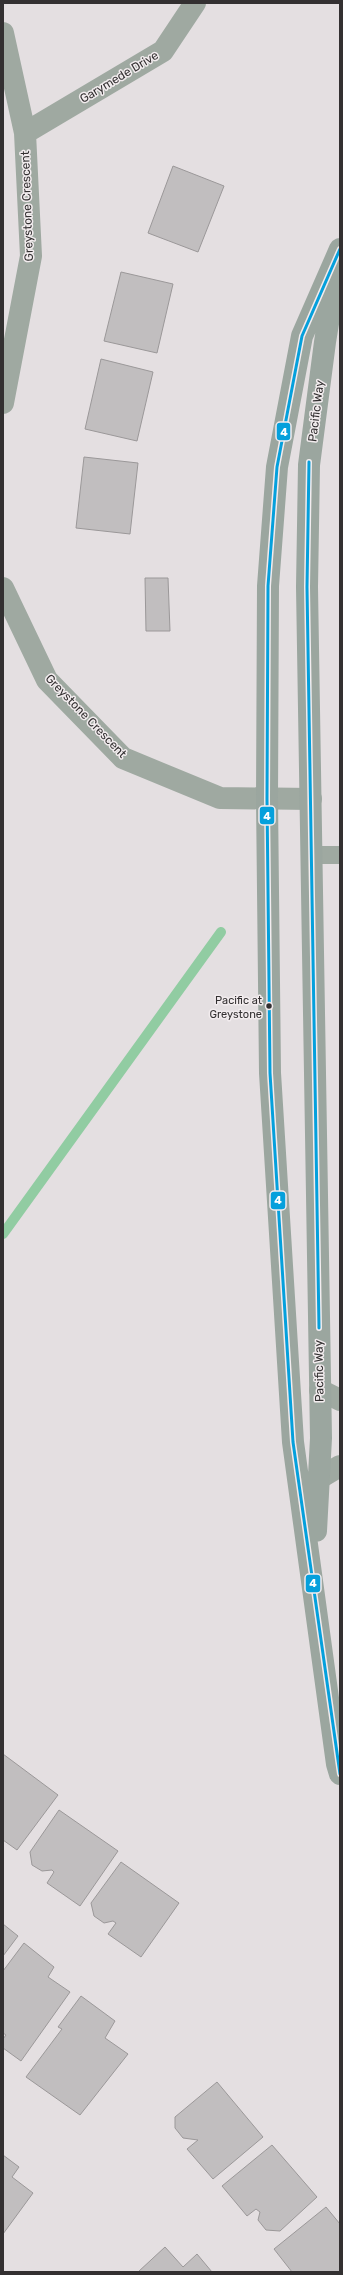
<svg xmlns="http://www.w3.org/2000/svg" width="343" height="2275" font-family="Rubik,sans-serif">
  <style>
    .lines { fill: none; stroke-linecap: round; stroke-linejoin: round }
    .stream { stroke: #91cca2; stroke-width: 10 }
    .building { fill: #c1bebf; stroke: #9b9899 }
    .service { stroke: #9fa9a1; stroke-width: 18 }
    .minor { stroke: #9fa9a1; stroke-width: 22 }
    .secondary { stroke: #9ba69f; stroke-width: 22 }
    .bus-1-casing { stroke: #f2ecee; stroke-width: 6 }
    .bus-1 { stroke: #05a0dc; stroke-width: 3 }
    .bus-dot { fill: #333031; stroke: #f2ecee; stroke-width: 1.5 }
    .labels { text-anchor: middle; stroke-width: 3; stroke-linejoin: round; paint-order: stroke }
    .bus-label { font-size: 11px; fill: #333031; stroke: #f2ecee; text-anchor: end }
    .street-label { font-size: 12px; fill: #333031; stroke: #f2ecee }
    .line-badge { stroke: #f2ecee; stroke-width: 1.5 }
    .badge-label { font-size: 11px; text-anchor: middle; font-weight: bold; fill: #fff }
  </style>
  <rect width="100%" height="100%" fill="#e4dfe1"/>
  <g class="lines">
    <!-- stream -->
    <path class="stream" d="M3 1234 221 932"/>
  </g>
  <!-- building -->
  <path class="building" d="M173 166 224 186 198 252 148 233Z
    M121 272 173 284 157 353 104 341Z
    M101 359 153 372 137 441 85 429Z
    M84 457 138 463 130 534 76 528Z
    M145 578H168L170 631H146Z
    M3 1754 58 1795 17 1850 3 1840Z
    M59 1810 118 1851 80 1906 47 1883 54 1872 52 1870 42 1871 32 1865 30 1852Z
    M121 1862 179 1903 141 1957 108 1934 116 1923 113 1921 104 1923 94 1916 91 1903Z
    M3 1924 18 1936 3 1956Z
    M24 1943 54 1967 48 1977 70 1992 21 2061 3 2048V2039L6 2035 3 2033V1971Z
    M81 1996 115 2021 105 2038 128 2054 80 2115 26 2077 62 2029 58 2027Z
    M217 2082 263 2137 213 2179 187 2149 198 2140 183 2138 175 2128V2117Z
    M272 2145 317 2197 280 2231 266 2230 258 2220 260 2212 256 2209 247 2216 222 2186Z
    M3 2155 19 2167 12 2177 33 2193 3 2234Z
    M326 2207 340 2224V2272H292L274 2249Z
    M165 2247 183 2267 197 2254 212 2272H138Z"/>
  <g class="lines">
    <!-- service -->
    <path class="service" d="M310 855H340"/>
    <!-- minor -->
    <path class="minor" d="M3 33 25 133 31 256 3 403
      M25 133 163 51 195 3
      M3 588 47 680 123 758 220 798 311 799
      M320 1390 340 1400
      M318 1479 340 1466"/>
    <!-- secondary -->
    <path class="secondary" d="M340 249 302 336 277 467 268 586 267 799 270 1073 293 1442 337 1764 340 1774
      M316 1531 321 1438 307 587 309 465 325 342 335 280"/>
    <!-- bus-1 casing -->
    <g class="bus-1-casing">
      <path id="bus-1" d="M340 249 302 336 277 467 268 586 267 799 270 1073 293 1442 340 1774
        M309 462 307 587 319 1328"/>
    </g>
    <!-- bus-1 -->
    <use href="#bus-1" class="bus-1"/>
  </g>
  <!-- markers -->
  <circle class="bus-dot" cx="269" cy="1006" r="3.5"/>
  <g class="labels">
    <!-- bus labels -->
    <g class="bus-label">
      <text x="262" y="1004">Pacific at<tspan x="262" dy="14">Greystone</tspan></text>
    </g>
    <!-- street labels -->
    <g class="street-label">
      <text transform="translate(119 77) rotate(-31)" y="4">Garymede Drive</text>
      <text transform="translate(27 206) rotate(-92)" y="4">Greystone Crescent</text>
      <text transform="translate(316 411) rotate(-83)" y="4">Pacific Way</text>
      <text transform="translate(86 716) rotate(46)" y="4">Greystone Crescent</text>
      <text transform="translate(319 1371) rotate(-91)" y="4">Pacific Way</text>
    </g>
  </g>
  <g class="line-badge">
    <rect x="276" y="422" width="15" height="19" rx="4" fill="#05a0dc"/>
    <rect x="259" y="806" width="16" height="19" rx="4" fill="#05a0dc"/>
    <rect x="270" y="1191" width="16" height="19" rx="4" fill="#05a0dc"/>
    <rect x="305" y="1574" width="16" height="19" rx="4" fill="#05a0dc"/>
  </g>
  <g class="badge-label">
    <text x="284" y="436">4</text>
    <text x="267" y="820">4</text>
    <text x="278" y="1204">4</text>
    <text x="313" y="1587">4</text>
  </g>
  <!-- border -->
  <rect width="343" height="2275" fill="none" stroke="#333031" stroke-width="8"/>
</svg>
